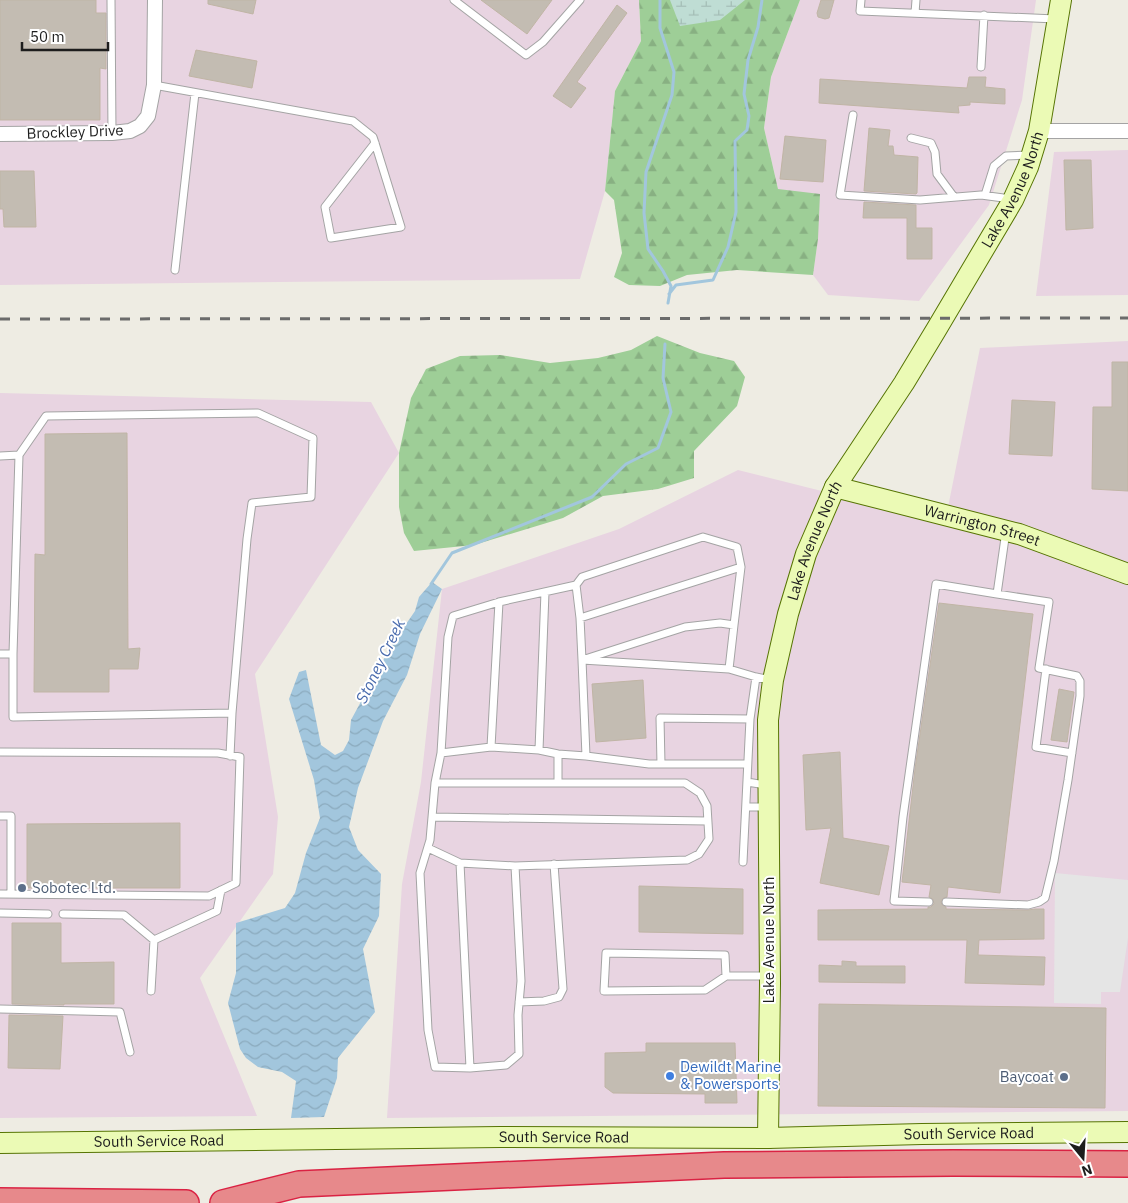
<svg xmlns="http://www.w3.org/2000/svg" width="1128" height="1203" font-family="'IBM Plex Sans',sans-serif">
  <style>
    .industrial { fill: #e8d4e1 }
    .forest { fill: url(#forest-firs) }
    .wetland { fill: url(#wetland-marsh) }
    .parking { fill: #e5e5e5 }
    .water { fill: url(#water-waves) }
    .lines { fill: none; stroke-linecap: round; stroke-linejoin: round }
    .stream { stroke: #a2c6dd; stroke-width: 3 }
    .building { fill: #c3bcb2; stroke: #c0b5a5 }
    .lane-casing { stroke: #a4a4a4; stroke-width: 9 }
    .street-casing { stroke: #a4a4a4; stroke-width: 16 }
    .secondary-casing { stroke: #567403; stroke-width: 22 }
    .highway-casing { stroke: #da2243; stroke-width: 28 }
    .lane { stroke: #fff; stroke-width: 7 }
    .street { stroke: #fff; stroke-width: 14 }
    .secondary { stroke: #ebfab5; stroke-width: 20 }
    .highway { stroke: #e7898b; stroke-width: 25 }
    .rail { stroke: #6b6b6b; stroke-width: 3; stroke-dasharray: 10 10; stroke-linecap: butt }
    .service-dot { fill: #5c6f8a; stroke: #fff; stroke-width: 2 }
    .shop-dot { fill: #3f7fe0; stroke: #fff; stroke-width: 2 }
    .labels { text-anchor: middle; stroke-width: 4; stroke-linejoin: round; paint-order: stroke }
    .street-label { font-size: 15px; fill: #1d1d1d; stroke: #fff }
    .service-label { font-size: 15px; fill: #4e5e75; stroke: #fff; text-anchor: start }
    .shop-label { font-size: 15px; fill: #366cbe; stroke: #fff; text-anchor: start }
    .water-label { font-size: 16px; font-style: italic; fill: #496bad; stroke: #fff }
  </style>
  <defs>
    <pattern id="forest-firs" width="22" height="20" patternUnits="userSpaceOnUse" patternTransform="scale(1.25)"><rect width="22" height="20" fill="#9ece97"/><path d="M5 1l3.5 6h-7zM16 11l3.5 6h-7z" fill="#88b082"/></pattern>
    <pattern id="wetland-marsh" width="20" height="14" patternUnits="userSpaceOnUse" patternTransform="scale(1.25)"><rect width="20" height="14" fill="#bfddd4"/><path d="M1 5h8M5 5V1M11 12h8M15 12V8" fill="none" stroke="#a4bdb6"/></pattern>
    <pattern id="water-waves" width="16" height="10" patternUnits="userSpaceOnUse" patternTransform="scale(1.25)"><rect width="16" height="10" fill="#a2c6dd"/><path d="M0 5q4-4 8 0t8 0" fill="none" stroke="#8baabd"/></pattern>
  </defs>
  <rect width="100%" height="100%" fill="#eeece3"/>
  <!-- industrial -->
  <path class="industrial" d="M0 0H639L641 41 615 91 605 191 580 279 0 285Z
    M800 0H1036L1022 100 989 205 919 301 828 295 813 275 818 239 778 189 764 128 771 77Z
    M1128 150V295L1036 296 1054 152Z
    M1128 341V1111L387 1118 402 884 421 782 442 589 619 529 738 470 945 522 980 348Z
    M0 393 371 402 399 453 255 674 278 817 273 874 200 978 257 1116 0 1118Z"/>
  <!-- forest -->
  <path class="forest" d="M639 0H800L771 77 764 128 778 189 820 194 818 239 813 275 737 270 687 275 660 286 629 285 614 277 622 253 614 200 605 191 615 91 641 41Z
    M657 336 700 353 734 361 745 377 737 406 694 451V478L658 489 603 496 563 518 474 545 414 551 404 533 399 507V453L411 398 426 369 460 356 500 355 550 363 598 358 631 350Z"/>
  <!-- wetland -->
  <path class="wetland" d="M670 0H745L720 20 680 26Z"/>
  <!-- parking -->
  <path class="parking" d="M1055 873 1128 880V938L1120 992H1101V1004L1054 1003Z"/>
  <!-- water -->
  <path class="water" d="M432 582 442 589 420 634 407 675 383 721 358 788 349 827 358 850 381 874 379 916 363 949 375 1012 338 1058 337 1078 324 1117 291 1118 296 1081 282 1072 258 1067 246 1058 240 1049 228 1003 236 973V923L285 908 295 893 306 853 320 818 314 780 289 699 299 672 306 670 321 745 335 755 343 751 349 740 351 720 391 646 415 611 419 597Z"/>
  <g class="lines">
    <!-- stream -->
    <path class="stream" d="M660 0V28L674 72 672 95 646 172 644 213 648 249 663 271 671 286 668 303
      M669 294 676 285 713 280 728 247 736 212 735 141 747 130 749 116 744 94 748 60 758 27 762 0
      M431 584 452 553 592 497 626 464 658 448 671 412 663 378 665 344"/>
  </g>
  <!-- building -->
  <path class="building" d="M0 0H96V13H106V69L100 68V120H0Z
    M208 0H256L253 14 208 4Z
    M481 0H552L527 34Z
    M821 0H834L829 18 825 19 818 17 817 13Z
    M617 5 627 13 577 82 586 88 571 108 553 96Z
    M196 50 257 61 252 88 189 76Z
    M969 77H986L985 87 1005 89V104L970 102V105L958 106 959 113 819 103 820 79 967 88Z
    M869 128 890 130 888 146H893L894 155 918 157 917 193 916 194 864 191Z
    M785 136 826 140 823 182 780 179Z
    M1064 160H1091L1093 228 1066 230Z
    M0 171H34L36 227H4L3 209H0Z
    M864 202 916 205V228H932V259H907V218H863Z
    M1112 362H1128V491L1092 489 1093 407H1112Z
    M1012 400 1055 402 1052 456 1009 454Z
    M127 433 128 649 140 648 138 669H109V692H34L35 554 45 555V434Z
    M939 603 1033 614 1000 893 948 887 947 897 943 898 941 902 942 905 946 907V909L1028 910 1035 909H1044V939L979 940 978 955 1045 957 1044 985 965 983 967 940H818V910L928 909V907H931L934 904 933 899 929 897 931 885 902 882 915 769Z
    M643 680 646 738 596 742 592 684Z
    M1059 689 1074 692 1067 742 1051 740Z
    M840 752 843 838 889 846 879 895 820 883 831 828 806 830 803 755Z
    M180 823V888H27V824Z
    M639 886 743 889V934L639 932Z
    M12 923H61V963L114 962V1004H64V1005L12 1004Z
    M842 961 856 962V966H905V983L819 982V965L842 966Z
    M819 1004 1106 1008 1105 1108 818 1106Z
    M9 1015 63 1016 60 1069 8 1068Z
    M646 1043H735L737 1103H705V1094L613 1093 605 1087V1053L646 1052Z"/>
  <g class="lines">
    <!-- lane casing -->
    <g class="lane-casing">
      <path id="lane" d="M111 0 112 133
        M454 0 526 55 543 42 580 0
        M861 0 860 11 1056 19
        M915 13 916 0
        M981 67 984 15
        M154 85 353 121 373 137 375 143 401 227 331 238 325 207 375 143
        M853 115 840 195 920 200 981 195 1011 199
        M911 138 931 143 935 152 937 174 954 197
        M985 195 994 166 1006 156 1030 155
        M175 270 195 93
        M0 456 19 455
        M580 618 741 567
        M734 625 741 567 737 547 703 537 582 577 576 585 580 618 582 660 729 669 734 625 720 623 685 627 582 660 586 756 649 764H747
        M0 654H13
        M729 669 756 677 772 680
        M1046 669 1036 747 1072 753
        M491 747 539 750 558 754 586 756
        M539 750 545 592
        M0 752 218 753 240 757 236 883 209 896 0 894
        M441 753 448 637 453 616 499 602
        M230 756 232 713 247 539 252 503 311 497 313 438 258 413 46 416 19 455 13 654V717L232 713
        M661 764 660 718 750 719
        M747 782 766 785
        M435 783H685L700 793 707 806 709 839 699 854 687 860 515 866 521 981 518 1015 519 1054 506 1065 470 1068 435 1067 428 1030 420 873 430 840 435 783 441 753 491 747 499 602 576 585
        M558 783V754
        M746 807H768
        M0 816H11V894
        M432 817 707 821
        M428 848 460 863
        M743 862 750 719 756 677
        M929 902 894 901 903 817 936 584 997 594
        M946 902 1028 905 1039 902 1045 898 1054 861 1068 780 1080 696V681L1077 676 1039 668 1049 602 997 594 1006 531
        M0 913 48 914
        M63 914 124 915 154 940
        M726 976 725 955 606 953 604 991 705 990 726 976H767
        M151 991 154 940 217 911 221 890
        M519 1002 544 1001 559 997 563 989 554 864
        M0 1009 120 1012 130 1052
        M470 1068 460 863 515 866"/>
    </g>
    <!-- street casing -->
    <g class="street-casing">
      <path id="street" d="M1039 131H1128
        M0 134 112 133 130 131 140 126 148 116 154 85 155 0"/>
    </g>
    <!-- secondary casing -->
    <g class="secondary-casing">
      <g id="secondary">
        <path id="s1" d="M835 487 1019 534 1128 574"/>
        <path id="s2" d="M768 1138 770 983 768 720 773 680 788 614 806 554 835 487 904 383 936 330 1013 200 1028 167 1039 131 1061 0"/>
        <path id="s3" d="M0 1143 500 1137 768 1138 922 1134 1128 1132"/>
      </g>
    </g>
    <!-- highway casing -->
    <g class="highway-casing">
      <path id="highway" d="M0 1201 186 1203
        M223 1203 299 1184 724 1165 953 1163 1128 1164"/>
    </g>
    <!-- lane -->
    <use href="#lane" class="lane"/>
    <!-- street -->
    <use href="#street" class="street"/>
    <!-- secondary -->
    <use href="#secondary" class="secondary"/>
    <!-- highway -->
    <use href="#highway" class="highway"/>
    <!-- rail -->
    <path class="rail" d="M0 319 1128 318"/>
  </g>
  <!-- markers -->
  <g class="service-dot">
    <circle cx="22" cy="888" r="5"/>
    <circle cx="1064" cy="1077" r="5"/>
  </g>
  <circle class="shop-dot" cx="670" cy="1076" r="5"/>
  <g class="labels">
    <!-- street labels -->
    <g class="street-label">
      <text transform="translate(75 132) rotate(-2)" y="5">Brockley Drive</text>
      <text dy="5" stroke="none"><textPath href="#s2" startOffset="1009">Lake Avenue North</textPath></text>
      <text dy="5" stroke="none"><textPath href="#s1" startOffset="152">Warrington Street</textPath></text>
      <text dy="5" stroke="none"><textPath href="#s2" startOffset="604">Lake Avenue North</textPath></text>
      <text transform="translate(769 940) rotate(-90)" y="5">Lake Avenue North</text>
      <text dy="5" stroke="none"><textPath href="#s3" startOffset="969">South Service Road</textPath></text>
      <text dy="5" stroke="none"><textPath href="#s3" startOffset="564">South Service Road</textPath></text>
      <text dy="5" stroke="none"><textPath href="#s3" startOffset="159">South Service Road</textPath></text>
    </g>
    <!-- service labels -->
    <g class="service-label">
      <text x="32" y="893">Sobotec Ltd.</text>
      <text x="1054" y="1082" text-anchor="end">Baycoat</text>
    </g>
    <!-- shop labels -->
    <g class="shop-label">
      <text x="680" y="1072">Dewildt Marine<tspan x="680" dy="17">&amp; Powersports</tspan></text>
    </g>
    <!-- water labels -->
    <g class="water-label">
      <text transform="translate(380 661) rotate(-64)" y="6">Stoney Creek</text>
    </g>
  </g>
  <!-- north arrow -->
  <g transform="translate(1083 1158) rotate(162)" stroke="#ffffff" stroke-width="4" paint-order="stroke">
  <path d="M0-4L9 19L0 12L-9 19Z" fill="#1d1d1d"/>
  <text y="-8" font-size="14" font-weight="bold" text-anchor="middle" fill="#1d1d1d">N</text>
  </g>
  <!-- scale -->
  <path d="M22 42v8h86v-8" fill="none" stroke="#1d1d1d" stroke-width="2.5"/>
  <text x="30" y="42" font-size="15" fill="#1d1d1d" stroke="#ffffff" stroke-width="4" paint-order="stroke">50 m</text>
</svg>
